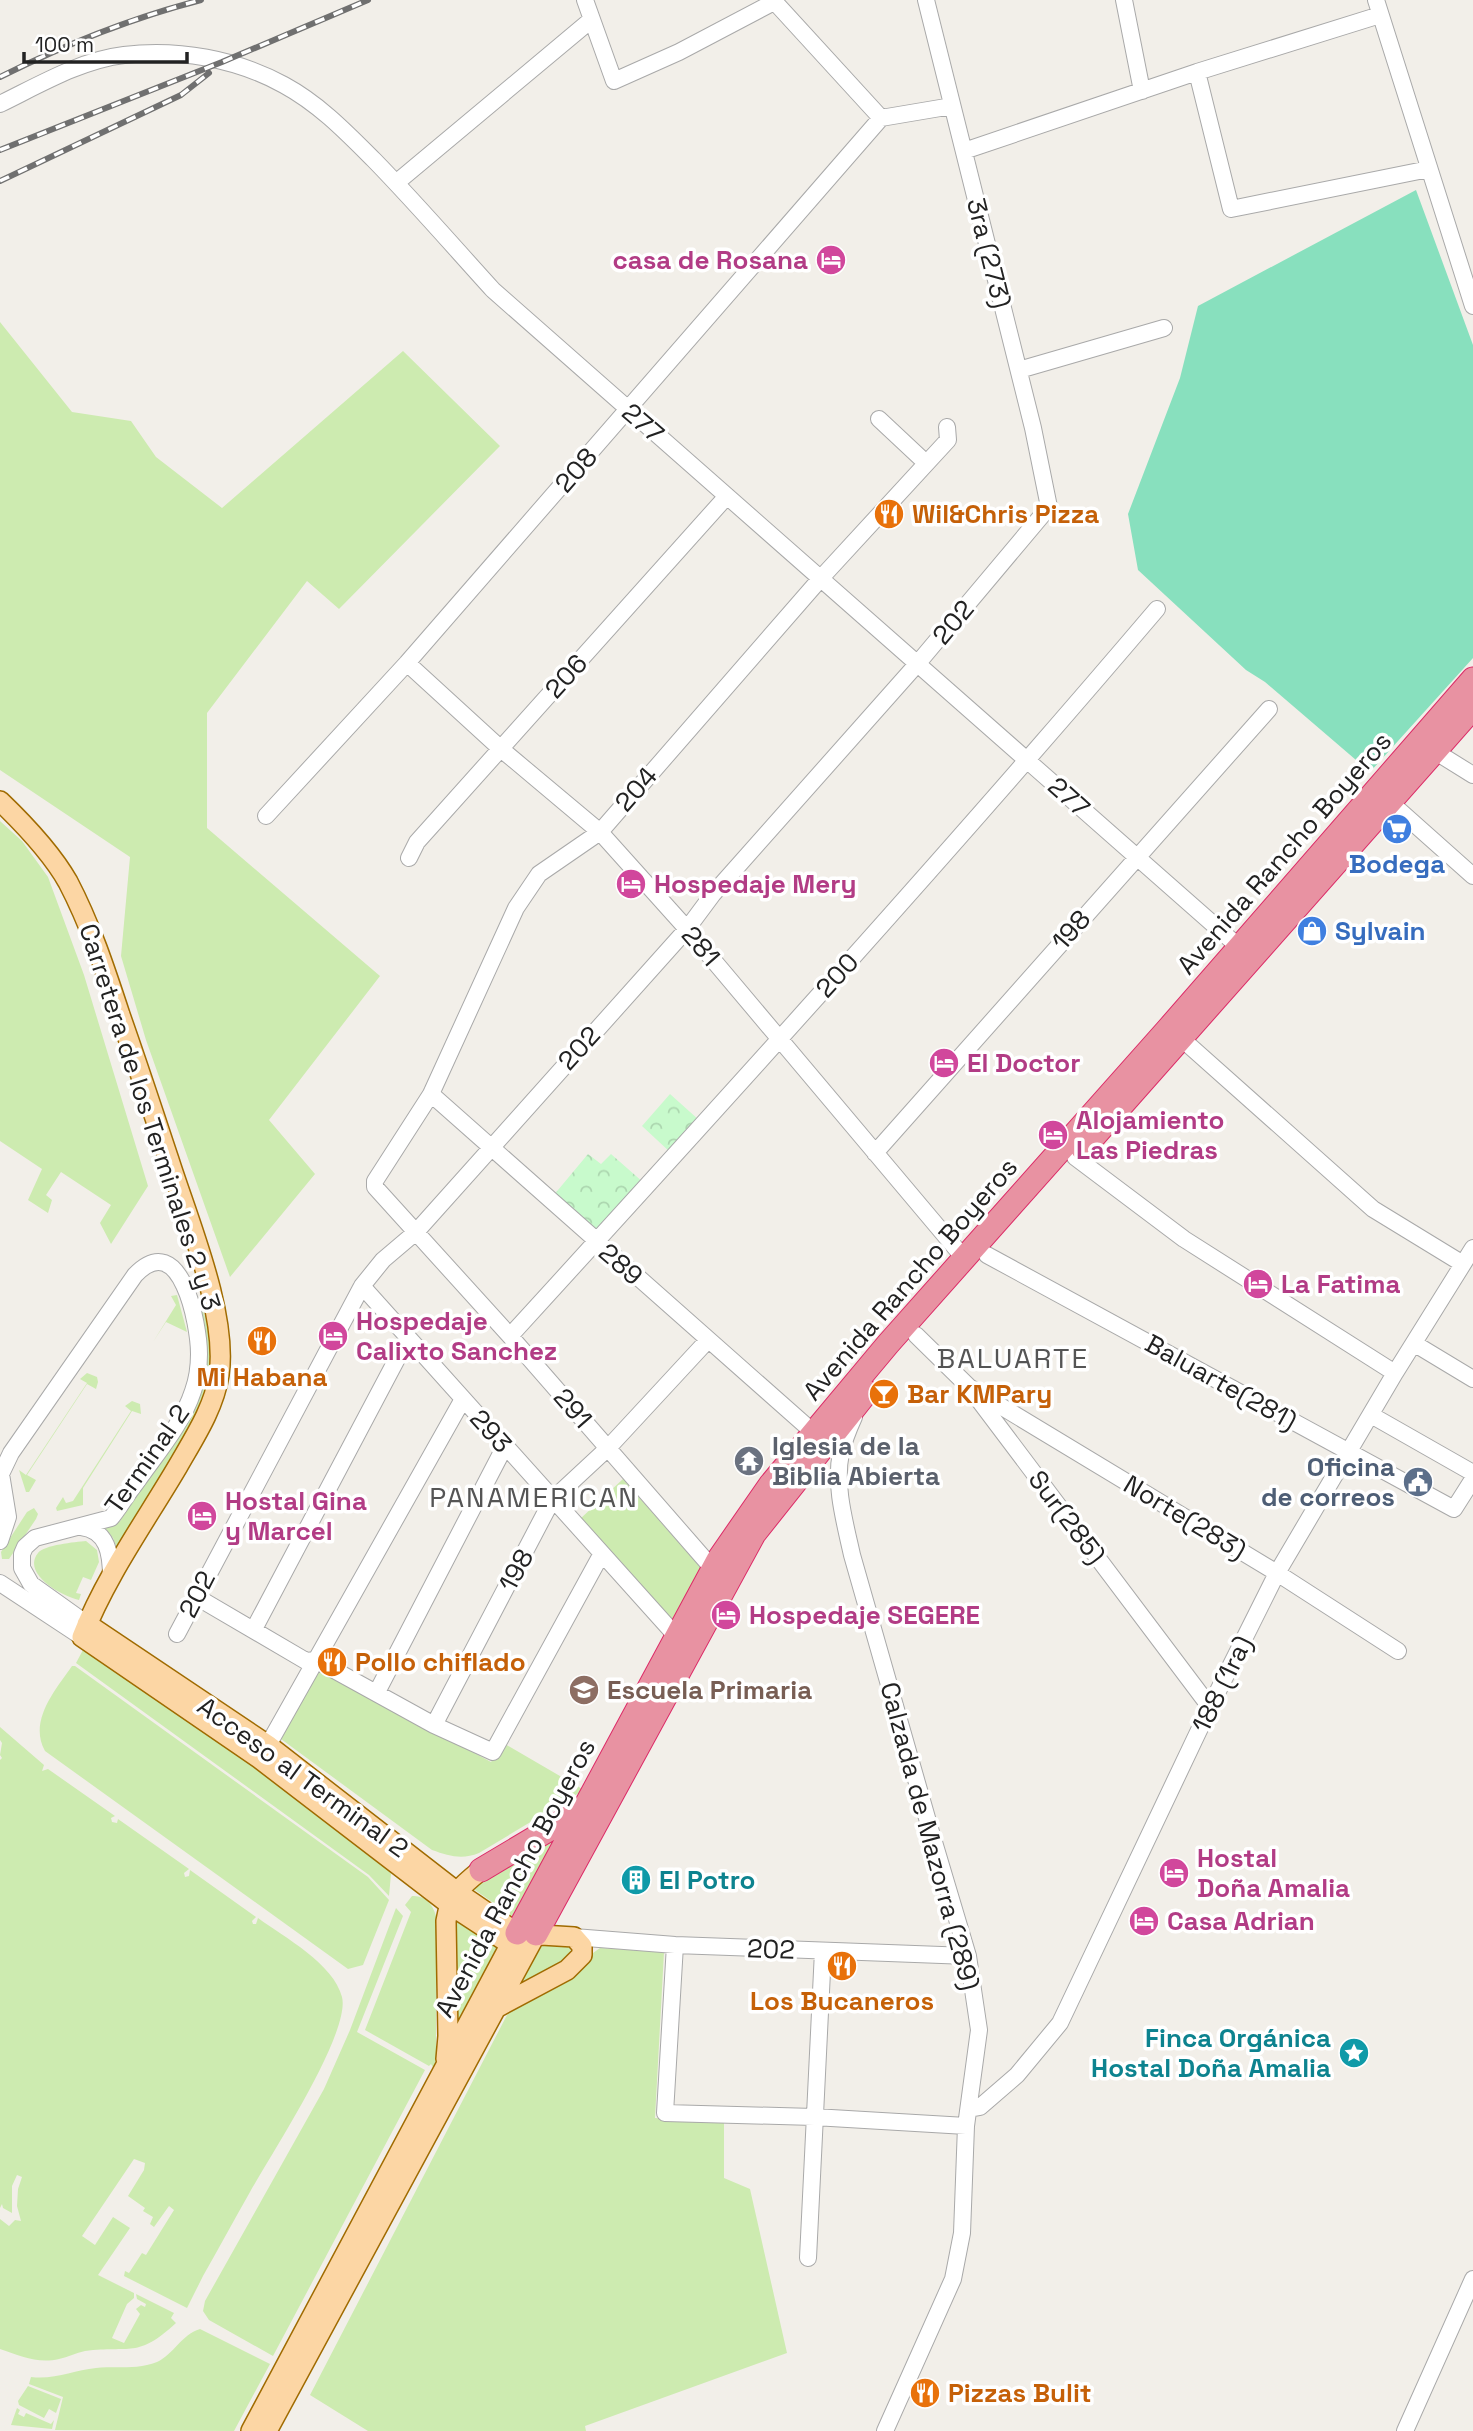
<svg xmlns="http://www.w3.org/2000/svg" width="1473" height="2431" font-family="'Space Grotesk',sans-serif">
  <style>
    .grass { fill: #cdebb0 }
    .park { fill: url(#park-crowns) }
    .pitch { fill: #88e0be }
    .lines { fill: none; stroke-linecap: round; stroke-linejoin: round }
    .minor-casing { stroke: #a9a9a9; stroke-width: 18 }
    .major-casing { stroke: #a06b00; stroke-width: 22 }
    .highway-casing { stroke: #dc2a67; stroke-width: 25 }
    .minor { stroke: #fff; stroke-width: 16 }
    .major { stroke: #fcd6a4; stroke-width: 19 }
    .highway { stroke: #e892a2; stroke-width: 23 }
    .rail-casing { stroke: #707070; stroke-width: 6 }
    .rail { stroke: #fff; stroke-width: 3.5; stroke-dasharray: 10; stroke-linecap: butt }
    .labels { text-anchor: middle; stroke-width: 7; stroke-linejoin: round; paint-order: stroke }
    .street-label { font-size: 26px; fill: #222; stroke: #fff }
    .hotel-label { font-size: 26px; font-weight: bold; fill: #b23c85; stroke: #fff; text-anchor: start }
    .food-label { font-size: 26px; font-weight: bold; fill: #c56008; stroke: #fff; text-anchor: start }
    .shop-label { font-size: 26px; font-weight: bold; fill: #366cbe; stroke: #fff }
    .worship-label { font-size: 26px; font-weight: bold; fill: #5b616d; stroke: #fff; text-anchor: start }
    .service-label { font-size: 26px; font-weight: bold; fill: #4e5e75; stroke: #fff; text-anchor: end }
    .education-label { font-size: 26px; font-weight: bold; fill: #785e54; stroke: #fff; text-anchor: start }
    .culture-label { font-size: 26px; font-weight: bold; fill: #0d838f; stroke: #fff; text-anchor: start }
    .neighbourhood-label { font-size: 28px; letter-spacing: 2px; fill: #555; stroke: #fff }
  </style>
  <defs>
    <pattern id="park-crowns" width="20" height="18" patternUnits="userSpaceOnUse" patternTransform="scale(1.75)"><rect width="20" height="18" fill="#c8facc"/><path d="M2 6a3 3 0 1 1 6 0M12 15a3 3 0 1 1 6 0" fill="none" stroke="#acd6af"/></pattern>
  </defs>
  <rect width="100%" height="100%" fill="#f2efe9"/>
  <!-- grass -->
  <path class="grass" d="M0 322 72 412 131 421 156 457 222 508 403 351 500 446 339 609 307 581 207 713V828L380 976 269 1120 315 1174 230 1277 146 1040 121 956 130 857 0 770Z
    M0 821 22 841 48 877 84 975 148 1186 111 1244 100 1223 111 1205 61 1172 46 1195 52 1200 48 1213 28 1200 42 1169 0 1141Z
    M189 1279C206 1309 216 1348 209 1382 203 1408 187 1432 174 1455 155 1487 137 1520 118 1552L113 1538 105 1528 120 1521 158 1464 200 1388Z
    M177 1295 187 1332 166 1322 153 1342 176 1305 171 1296Z
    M87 1373 97 1377 98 1382 96 1389 87 1384 27 1475 36 1480 29 1492H26L19 1470 26 1475 87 1383 80 1379Z
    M132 1401 140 1404 141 1414 132 1411 83 1488V1505L57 1511 56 1508 63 1497 66 1503 73 1501 131 1411 125 1406Z
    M623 1479 701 1568 671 1622 580 1519Z
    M34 1508 38 1514 36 1519 9 1559H2L1 1552 27 1512Z
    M86 1541 97 1550 99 1562 91 1580 83 1577 76 1593 81 1594 79 1600C63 1597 21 1574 38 1553 44 1545 75 1542 86 1541Z
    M87 1649 275 1776 388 1865 391 1874 389 1896 369 1875 76 1663 83 1650Z
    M72 1666H75L368 1877 389 1900 363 1965 348 1969 45 1751C28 1721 56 1689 72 1666Z
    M319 1669 491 1762 505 1744 584 1790 479 1853C462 1860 449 1856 432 1850L281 1739Z
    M0 1727 44 1765 42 1771 48 1769 115 1816 111 1818 112 1822 117 1823 118 1819 189 1869 184 1873 185 1877 189 1876 190 1870 256 1917 252 1921 253 1924H256L258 1918C284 1937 334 1964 342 1997 351 2033 270 2156 250 2192 234 2220 219 2248 203 2276L187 2308 124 2276 125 2271 129 2273 142 2253 146 2255 174 2210 169 2206 154 2227 150 2224 153 2217 143 2211 145 2208 128 2196 144 2170 145 2163 134 2159 82 2236 95 2245 113 2217 130 2228 98 2275 134 2293V2298L127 2304 112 2338 124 2343 140 2314 136 2309 141 2305 145 2307 146 2304 137 2299 136 2294 174 2313 171 2318 176 2323C137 2359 131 2345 85 2351 76 2353 68 2357 59 2359 38 2364 20 2356 0 2349V2219L9 2226 15 2220 21 2221 17 2206 18 2189 22 2177 17 2175 12 2186V2213L3 2208 2 2204 0 2208V1760L2 1758 0 1755 2 1743 0 1740Z
    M557 1838 512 1916 475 1890 474 1884Z
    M412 1896C425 1895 433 1904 436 1916V2060L434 2069 431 2064 429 2066 365 2030 411 1912 405 1905Z
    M396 1908 403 1916 357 2032 425 2070 273 2356 209 2320 203 2311 205 2301 324 2089 350 2030Z
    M456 1919 498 1945 456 2024 454 1924Z
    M543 1944 565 1946 570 1948 572 1957 513 1991Z
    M600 1948 664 1952 655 2118 724 2123V2178L750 2189 787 2353 585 2426 586 2431H368L310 2395 507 2015 520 2004 571 1979 586 1958Z
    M200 2329 270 2364 234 2431 55 2430 63 2397 29 2384 31 2377C55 2380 74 2370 96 2368 117 2366 137 2370 157 2362 174 2354 181 2335 200 2329Z
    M28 2386 61 2399 56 2413 49 2409 44 2418 19 2405 18 2401Z
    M17 2408 20 2410 18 2414 24 2417 26 2413 51 2424 54 2420 52 2429 11 2425Z"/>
  <!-- park -->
  <path class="park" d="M670 1094 699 1120 671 1153 642 1126Z
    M588 1154 601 1164 611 1154 644 1183 597 1236 553 1196Z"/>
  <!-- pitch -->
  <path class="pitch" d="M1416 190 1473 345V658L1370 772 1265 682 1246 670 1138 570 1128 514 1180 378 1198 306Z"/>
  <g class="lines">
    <!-- minor casing -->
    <g class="minor-casing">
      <path id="minor" d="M585 0 614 81 679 52 774 2
        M773 0 881 118 952 106
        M1124 0 1142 91
        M1376 0 1473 306
        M1197 72 1231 209 1429 169
        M0 104C39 85 81 60 124 55 177 48 237 59 284 85 319 104 346 132 374 160 415 202 453 246 493 290L1239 947
        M964 151 1197 72 1380 15
        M396 183 591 20
        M1019 370 1164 328
        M879 419 926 463
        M407 663 501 749 600 832 687 929 964 1258
        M1436 752 1473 775
        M1391 803 1473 876
        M266 816 407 663 881 118
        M409 858 417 842 727 496
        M1182 1039 1373 1209 1463 1264
        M431 1094 813 1432
        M875 1153 1269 709
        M1075 1157 1184 1239 1395 1373
        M987 1255 1454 1509 1473 1479
        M362 1286 677 1637
        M916 1335 969 1387 1210 1707
        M510 1336C729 1096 947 856 1157 609
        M1415 1344 1473 1379
        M969 1387 1277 1573 1398 1651
        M1371 1415 1473 1473
        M854 1417C849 1428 844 1440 841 1453 834 1485 845 1523 852 1555L931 1832 968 1956 979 2030 966 2126 962 2233 953 2279 885 2431
        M81 1527C108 1530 111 1555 111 1577
        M0 1541 8 1517 1 1474 11 1453 135 1275C181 1227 199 1325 199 1354 199 1366 197 1380 193 1391 182 1425 156 1454 136 1483 127 1494 120 1507 111 1518L35 1538 25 1547 22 1554V1568L31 1584 87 1624
        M714 1570 510 1336 375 1187V1181L431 1094 516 908 539 874 600 832 821 578 948 440 947 427
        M0 1583 82 1637
        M195 1596 306 1661 316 1660 434 1725 493 1752 601 1555
        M254 1629 408 1338
        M177 1634 362 1286 383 1260 416 1232 687 929 713 894 918 663 1049 507 1033 428 926 0
        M377 1692 505 1446
        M434 1725 552 1500 608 1448 708 1340
        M263 1754 463 1399
        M574 1937 675 1945 968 1956
        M675 1945 665 2113 814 2117 966 2126
        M969 2109 980 2107 1017 2075 1060 2023 1210 1707 1277 1573 1395 1373 1473 1248
        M808 2258 823 1951
        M1405 2431 1473 2279"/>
    </g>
    <!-- major casing -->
    <g class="major-casing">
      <path id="major" d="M0 801C25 825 51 852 68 882 90 924 105 969 120 1015 137 1063 153 1112 169 1160 188 1220 228 1314 219 1375 214 1408 194 1438 178 1466 145 1522 106 1576 82 1637L260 1759 449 1904 510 1944
        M87 1624 269 1746 457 1892 517 1933
        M496 2008 567 1970 582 1955V1946L574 1937 525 1934
        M446 2059 448 2036 446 1921C450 1895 461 1886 481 1870
        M251 2431 516 1934
        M267 2431 536 1934"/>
    </g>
    <!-- highway casing -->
    <g class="highway-casing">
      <path id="highway" d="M1083 1149 1473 708
        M481 1870 580 1811
        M517 1933 718 1560 770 1485 888 1344 1168 1029 1473 679
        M536 1934 754 1534 867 1392"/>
    </g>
    <!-- minor -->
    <use href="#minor" class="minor"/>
    <!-- major -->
    <use href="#major" class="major"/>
    <!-- highway -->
    <use href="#highway" class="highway"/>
    <!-- rail casing -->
    <g class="rail-casing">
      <path id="rail" d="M0 77C64 45 131 18 201 0
        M0 150 222 62 368 0
        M0 181 181 95 209 73"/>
    </g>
    <!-- rail -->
    <use href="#rail" class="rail"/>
  </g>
  <!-- icons -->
  <defs>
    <g id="hotel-disc" transform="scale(1.575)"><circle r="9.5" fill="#d1479c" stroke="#fff"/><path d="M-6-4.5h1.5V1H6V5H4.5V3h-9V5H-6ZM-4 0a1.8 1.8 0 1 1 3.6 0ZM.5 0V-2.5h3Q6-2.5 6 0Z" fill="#fff"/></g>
    <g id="restaurant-disc" transform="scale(1.575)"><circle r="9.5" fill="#e8710a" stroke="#fff"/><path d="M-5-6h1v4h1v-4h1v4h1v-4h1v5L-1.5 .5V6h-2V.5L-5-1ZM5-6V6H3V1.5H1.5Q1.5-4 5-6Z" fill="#fff"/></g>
    <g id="supermarket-disc" transform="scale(1.575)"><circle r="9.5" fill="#3f7fe0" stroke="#fff"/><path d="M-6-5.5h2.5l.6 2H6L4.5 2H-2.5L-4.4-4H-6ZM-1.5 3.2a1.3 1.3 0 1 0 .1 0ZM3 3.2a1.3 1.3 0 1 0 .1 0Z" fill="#fff"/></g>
    <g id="shop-disc" transform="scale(1.575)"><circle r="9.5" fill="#3f7fe0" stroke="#fff"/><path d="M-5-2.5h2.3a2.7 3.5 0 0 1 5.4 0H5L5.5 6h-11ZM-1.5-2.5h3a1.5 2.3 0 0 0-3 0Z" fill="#fff"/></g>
    <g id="bar-disc" transform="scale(1.575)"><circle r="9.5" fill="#e8710a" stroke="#fff"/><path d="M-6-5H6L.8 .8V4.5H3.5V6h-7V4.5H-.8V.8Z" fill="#fff"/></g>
    <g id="temple-disc" transform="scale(1.575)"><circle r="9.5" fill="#6b7280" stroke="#fff"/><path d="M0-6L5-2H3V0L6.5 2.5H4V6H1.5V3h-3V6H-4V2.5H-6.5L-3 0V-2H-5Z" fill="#fff"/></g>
    <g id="civic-disc" transform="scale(1.575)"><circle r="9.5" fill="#5c6f8a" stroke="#fff"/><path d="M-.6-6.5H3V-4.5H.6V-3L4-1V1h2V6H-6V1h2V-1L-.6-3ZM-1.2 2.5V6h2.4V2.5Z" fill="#fff"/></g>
    <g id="school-disc" transform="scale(1.575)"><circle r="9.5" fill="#8d6e63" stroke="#fff"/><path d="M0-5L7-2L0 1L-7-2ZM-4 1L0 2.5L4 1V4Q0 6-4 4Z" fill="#fff"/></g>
    <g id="building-disc" transform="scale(1.575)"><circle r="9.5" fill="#0f9aa8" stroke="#fff"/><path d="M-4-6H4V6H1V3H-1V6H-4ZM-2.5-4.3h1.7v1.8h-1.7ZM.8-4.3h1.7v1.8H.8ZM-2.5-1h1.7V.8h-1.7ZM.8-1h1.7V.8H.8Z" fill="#fff"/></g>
    <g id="sight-disc" transform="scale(1.575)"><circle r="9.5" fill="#0f9aa8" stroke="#fff"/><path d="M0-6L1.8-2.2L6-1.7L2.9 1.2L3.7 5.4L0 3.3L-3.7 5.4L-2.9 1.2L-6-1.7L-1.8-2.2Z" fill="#fff"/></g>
  </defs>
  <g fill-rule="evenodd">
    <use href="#hotel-disc" x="831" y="260"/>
    <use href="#restaurant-disc" x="889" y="514"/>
    <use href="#supermarket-disc" x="1397" y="829"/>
    <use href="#hotel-disc" x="631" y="884"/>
    <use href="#shop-disc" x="1312" y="931"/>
    <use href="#hotel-disc" x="944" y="1063"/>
    <use href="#hotel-disc" x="1053" y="1135"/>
    <use href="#hotel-disc" x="1258" y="1284"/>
    <use href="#hotel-disc" x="333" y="1336"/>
    <use href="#restaurant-disc" x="262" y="1341"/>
    <use href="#bar-disc" x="884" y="1394"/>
    <use href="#temple-disc" x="749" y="1461"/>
    <use href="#civic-disc" x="1418" y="1482"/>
    <use href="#hotel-disc" x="202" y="1516"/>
    <use href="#hotel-disc" x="726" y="1615"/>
    <use href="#restaurant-disc" x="332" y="1662"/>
    <use href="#school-disc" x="584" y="1690"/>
    <use href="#hotel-disc" x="1174" y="1873"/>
    <use href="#building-disc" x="636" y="1880"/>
    <use href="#hotel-disc" x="1144" y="1921"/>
    <use href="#restaurant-disc" x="842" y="1966"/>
    <use href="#sight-disc" x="1354" y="2053"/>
    <use href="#restaurant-disc" x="925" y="2393"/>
  </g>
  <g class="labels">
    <!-- street labels -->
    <g class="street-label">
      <text transform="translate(989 253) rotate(76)" y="9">3ra (273)</text>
      <text transform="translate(643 423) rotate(41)" y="9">277</text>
      <text transform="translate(576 470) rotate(-49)" y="9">208</text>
      <text transform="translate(953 622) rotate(-50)" y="9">202</text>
      <text transform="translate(566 676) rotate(-48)" y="9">206</text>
      <text transform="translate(636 789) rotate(-49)" y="9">204</text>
      <text transform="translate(1069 797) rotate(42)" y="9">277</text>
      <text transform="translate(1284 853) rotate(-49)" y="9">Avenida Rancho Boyeros</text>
      <text transform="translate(1071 930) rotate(-49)" y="9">198</text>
      <text transform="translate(701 946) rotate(49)" y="9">281</text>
      <text transform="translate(837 975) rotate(-48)" y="9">200</text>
      <text transform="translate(579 1048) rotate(-48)" y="9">202</text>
      <text transform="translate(150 1117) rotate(72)" y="9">Carretera de los Terminales 2 y 3</text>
      <text transform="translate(621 1264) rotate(41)" y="9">289</text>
      <text transform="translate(910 1279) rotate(-49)" y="9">Avenida Rancho Boyeros</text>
      <text transform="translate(1221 1382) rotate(29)" y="9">Baluarte(281)</text>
      <text transform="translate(573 1408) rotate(49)" y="9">291</text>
      <text transform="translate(491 1431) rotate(48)" y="9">293</text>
      <text transform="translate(147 1459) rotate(-55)" y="9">Terminal 2</text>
      <text transform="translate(1067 1517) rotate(53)" y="9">Sur(285)</text>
      <text transform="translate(1185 1517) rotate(31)" y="9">Norte(283)</text>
      <text transform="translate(516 1570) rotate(-62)" y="9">198</text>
      <text transform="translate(197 1594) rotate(-63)" y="9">202</text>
      <text transform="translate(1222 1684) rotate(-64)" y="9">188 (1ra)</text>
      <text transform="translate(303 1777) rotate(36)" y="9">Acceso al Terminal 2</text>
      <text transform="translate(930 1836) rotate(75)" y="9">Calzada de Mazorra (289)</text>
      <text transform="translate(515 1878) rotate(-62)" y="9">Avenida Rancho Boyeros</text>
      <text transform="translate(771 1949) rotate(2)" y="9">202</text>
    </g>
    <!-- hotel labels -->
    <g class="hotel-label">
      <text x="808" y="269" text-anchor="end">casa de Rosana</text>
      <text x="654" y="893">Hospedaje Mery</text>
      <text x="967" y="1072">El Doctor</text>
      <text x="1076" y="1129">Alojamiento<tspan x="1076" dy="30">Las Piedras</tspan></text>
      <text x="1281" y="1293">La Fatima</text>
      <text x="356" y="1330">Hospedaje<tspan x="356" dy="30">Calixto Sanchez</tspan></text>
      <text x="225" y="1510">Hostal Gina<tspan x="225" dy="30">y Marcel</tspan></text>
      <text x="749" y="1624">Hospedaje SEGERE</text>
      <text x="1197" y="1867">Hostal<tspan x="1197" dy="30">Doña Amalia</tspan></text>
      <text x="1167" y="1930">Casa Adrian</text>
    </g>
    <!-- food labels -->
    <g class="food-label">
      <text x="912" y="523">Wil&amp;Chris Pizza</text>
      <text x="262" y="1386" text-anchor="middle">Mi Habana</text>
      <text x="907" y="1403">Bar KMPary</text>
      <text x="355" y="1671">Pollo chiflado</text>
      <text x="842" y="2010" text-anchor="middle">Los Bucaneros</text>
      <text x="948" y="2402">Pizzas Bulit</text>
    </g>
    <!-- shop labels -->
    <g class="shop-label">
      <text x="1397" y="873">Bodega</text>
      <text x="1335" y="940" text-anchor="start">Sylvain</text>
    </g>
    <!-- worship labels -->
    <g class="worship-label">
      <text x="772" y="1455">Iglesia de la<tspan x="772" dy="30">Biblia Abierta</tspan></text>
    </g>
    <!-- service labels -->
    <g class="service-label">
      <text x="1395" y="1476">Oficina<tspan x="1395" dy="30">de correos</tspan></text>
    </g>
    <!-- education labels -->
    <g class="education-label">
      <text x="607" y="1699">Escuela Primaria</text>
    </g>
    <!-- culture labels -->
    <g class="culture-label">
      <text x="659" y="1889">El Potro</text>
      <text x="1331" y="2047" text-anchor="end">Finca Orgánica<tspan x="1331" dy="30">Hostal Doña Amalia</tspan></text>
    </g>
    <!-- neighbourhood labels -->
    <g class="neighbourhood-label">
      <text x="1013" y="1368">BALUARTE</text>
      <text x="534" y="1507">PANAMERICAN</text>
    </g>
  </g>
  <!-- scale -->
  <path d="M24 52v10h163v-10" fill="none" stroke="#222222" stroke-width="3.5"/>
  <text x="35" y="52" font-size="21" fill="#222222" stroke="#ffffff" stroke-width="5" paint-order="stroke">100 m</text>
</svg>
